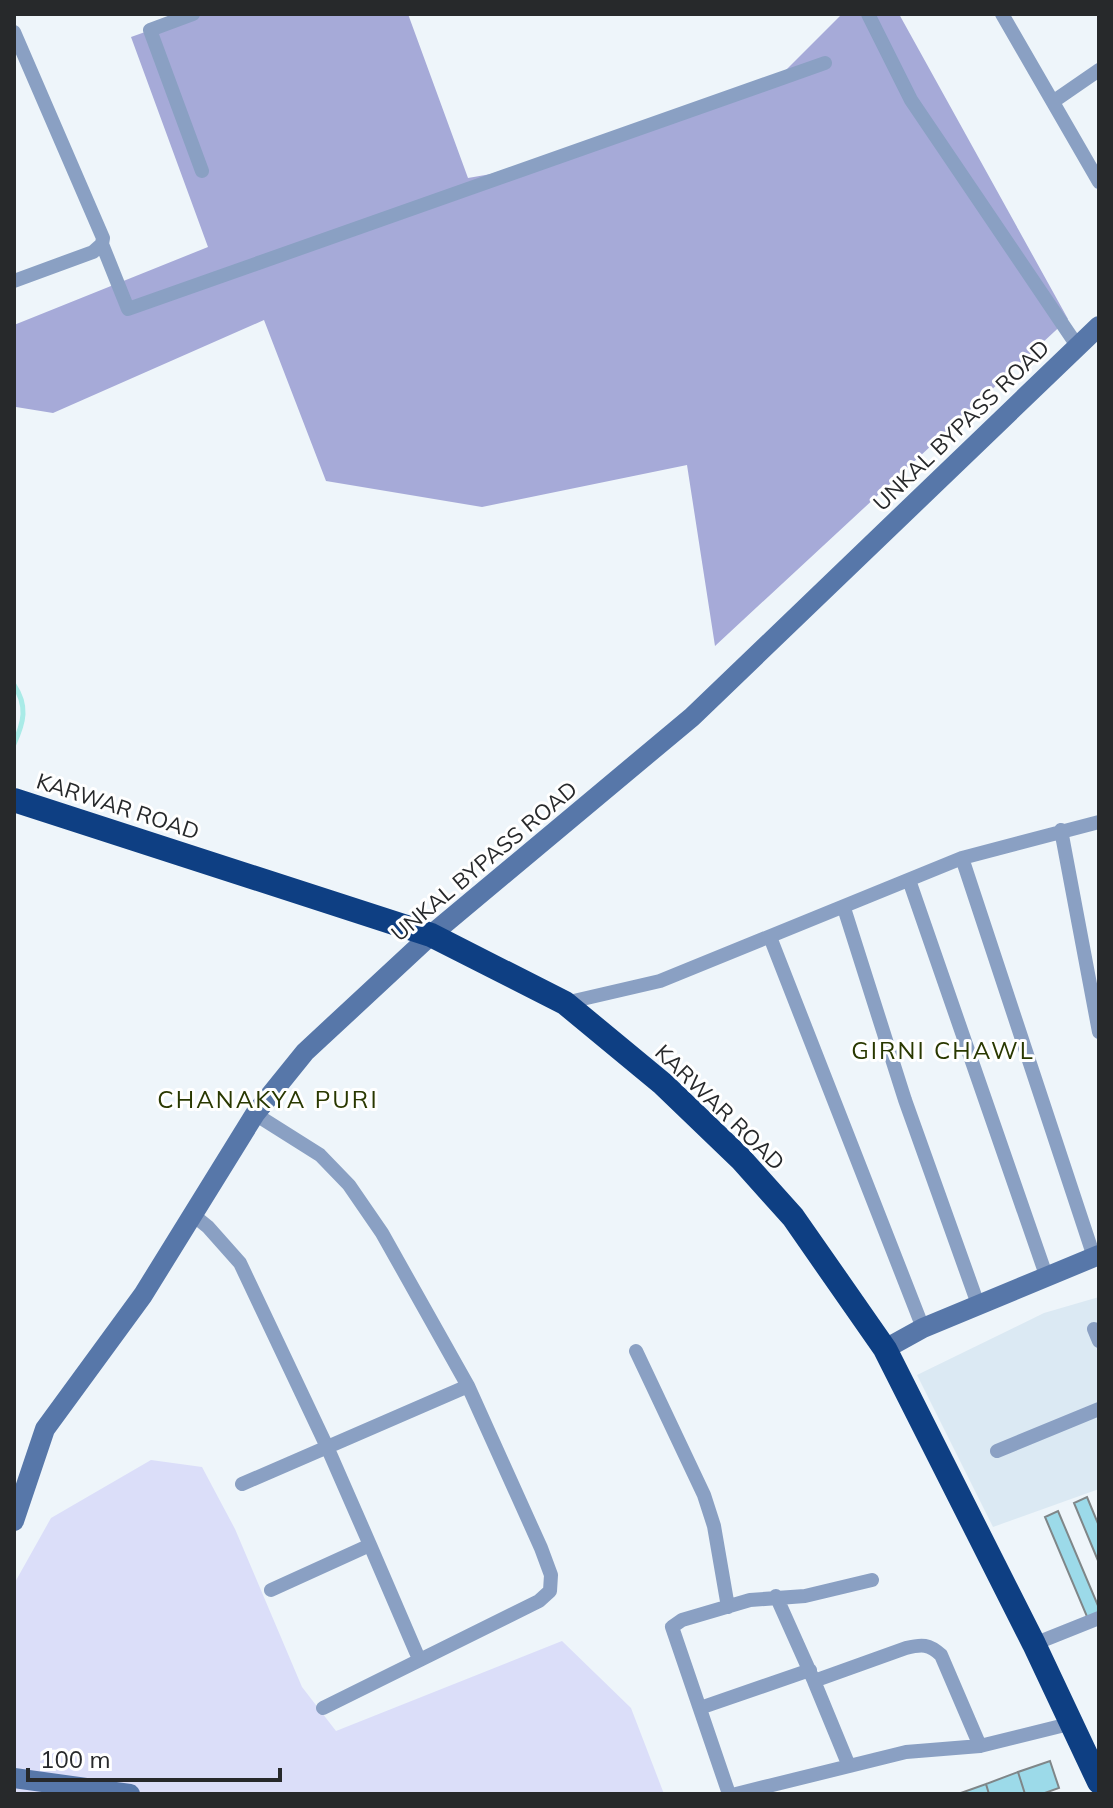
<svg xmlns="http://www.w3.org/2000/svg" width="1113" height="1808" font-family="Mulish,sans-serif">
  <style>
    .built { fill: #dbe9f3 }
    .green { fill: #dbdef9 }
    .forest { fill: #a6aad8 }
    .lines { fill: none; stroke-linecap: round; stroke-linejoin: round }
    .stream { stroke: #a9ebe7; stroke-width: 5 }
    .building { fill: #9cdae9; stroke: #7f8688; stroke-width: 2 }
    .street { stroke: #8aa0c3; stroke-width: 14 }
    .secondary { stroke: #5777a9; stroke-width: 20 }
    .highway { stroke: #0e3f83; stroke-width: 24 }
    .labels { text-anchor: middle; stroke-width: 6; stroke-linejoin: round; paint-order: stroke }
    .street-label { font-size: 22px; fill: #27292b; stroke: #fff }
    .neighbourhood-label { font-size: 24px; letter-spacing: 2px; fill: #293800; stroke: #fff }
  </style>
  <rect width="100%" height="100%" fill="#eef5fa"/>
  <!-- built -->
  <path class="built" d="M1099 1297V1489L993 1527 917 1375 1044 1313Z"/>
  <!-- green -->
  <path class="green" d="M151 1460 202 1467 235 1529 302 1687 336 1731 562 1641 631 1708 664 1794H14V1584L51 1518Z"/>
  <!-- forest -->
  <path class="forest" d="M196 14H408L468 178 491 174 773 83 842 14H899L1068 319 715 646 687 465 482 507 326 481 264 320 53 413 16 407 14 325 208 247 131 37Z"/>
  <g class="lines">
    <!-- stream -->
    <path class="stream" d="M14 685C28 706 24 722 14 744"/>
  </g>
  <!-- building -->
  <path class="building" d="M1087 1497 1099 1526V1563L1074 1503Z
    M1058 1511 1099 1608V1614L1088 1619 1045 1517Z
    M1050 1761 1059 1788 1042 1794H1025L1018 1772Z
    M1018 1772 1025 1794H989L986 1784Z
    M986 1784 989 1794H958Z"/>
  <g class="lines">
    <!-- street -->
    <path class="street" d="M193 14 150 30 202 171
      M868 14 911 100 1078 347
      M1002 14 1099 182
      M14 32 103 238 102 244 93 252 14 281
      M1054 101 1099 70
      M102 244 128 309 825 63
      M1061 830 1099 1032
      M962 858 1094 1257
      M909 880 1046 1275
      M844 908 905 1100 979 1307
      M770 937 923 1328
      M565 1003 660 981 962 858 1099 822
      M255 1114 320 1155 349 1185 382 1233 468 1386 541 1548 551 1575 550 1591 539 1601 323 1708
      M192 1214 208 1227 240 1263 328 1449 370 1545 271 1590
      M1094 1329 1099 1341
      M636 1351 704 1495 714 1526 728 1607
      M997 1451 1099 1409
      M242 1484 468 1386
      M370 1545 419 1659
      M776 1596 814 1681 849 1766
      M1034 1644 1099 1618
      M814 1681 906 1648C922 1644 929 1644 941 1655L980 1746
      M700 1708 810 1670
      M729 1794 672 1627 682 1620 750 1600 805 1596 872 1580
      M736 1794 906 1752 980 1746 1073 1723"/>
    <!-- secondary -->
    <path class="secondary" d="M885 1349 923 1328 1099 1255
      M14 1521 45 1429 143 1295 255 1114 305 1052 431 935 692 717 1099 326
      M14 1778 130 1794"/>
    <!-- highway -->
    <path class="highway" d="M14 800 431 935 565 1003 663 1084 741 1159 793 1217 885 1349 1034 1644 1099 1782"/>
  </g>
  <g class="labels">
    <!-- street labels -->
    <g class="street-label">
      <text transform="translate(961 425) rotate(-44)" y="8">UNKAL BYPASS ROAD</text>
      <text transform="translate(118 806) rotate(18)" y="8">KARWAR ROAD</text>
      <text transform="translate(484 861) rotate(-40)" y="8">UNKAL BYPASS ROAD</text>
      <text transform="translate(720 1107) rotate(44)" y="8">KARWAR ROAD</text>
    </g>
    <!-- neighbourhood labels -->
    <g class="neighbourhood-label">
      <text x="943" y="1059">GIRNI CHAWL</text>
      <text x="268" y="1108">CHANAKYA PURI</text>
    </g>
  </g>
  <!-- border -->
  <rect width="1113" height="1808" fill="none" stroke="#27292b" stroke-width="32"/>
  <!-- scale -->
  <path d="M28 1768v12h252v-12" fill="none" stroke="#27292b" stroke-width="4"/>
  <text x="40" y="1768" font-size="24" fill="#27292b" stroke="#ffffff" stroke-width="6" paint-order="stroke">100 m</text>
</svg>
